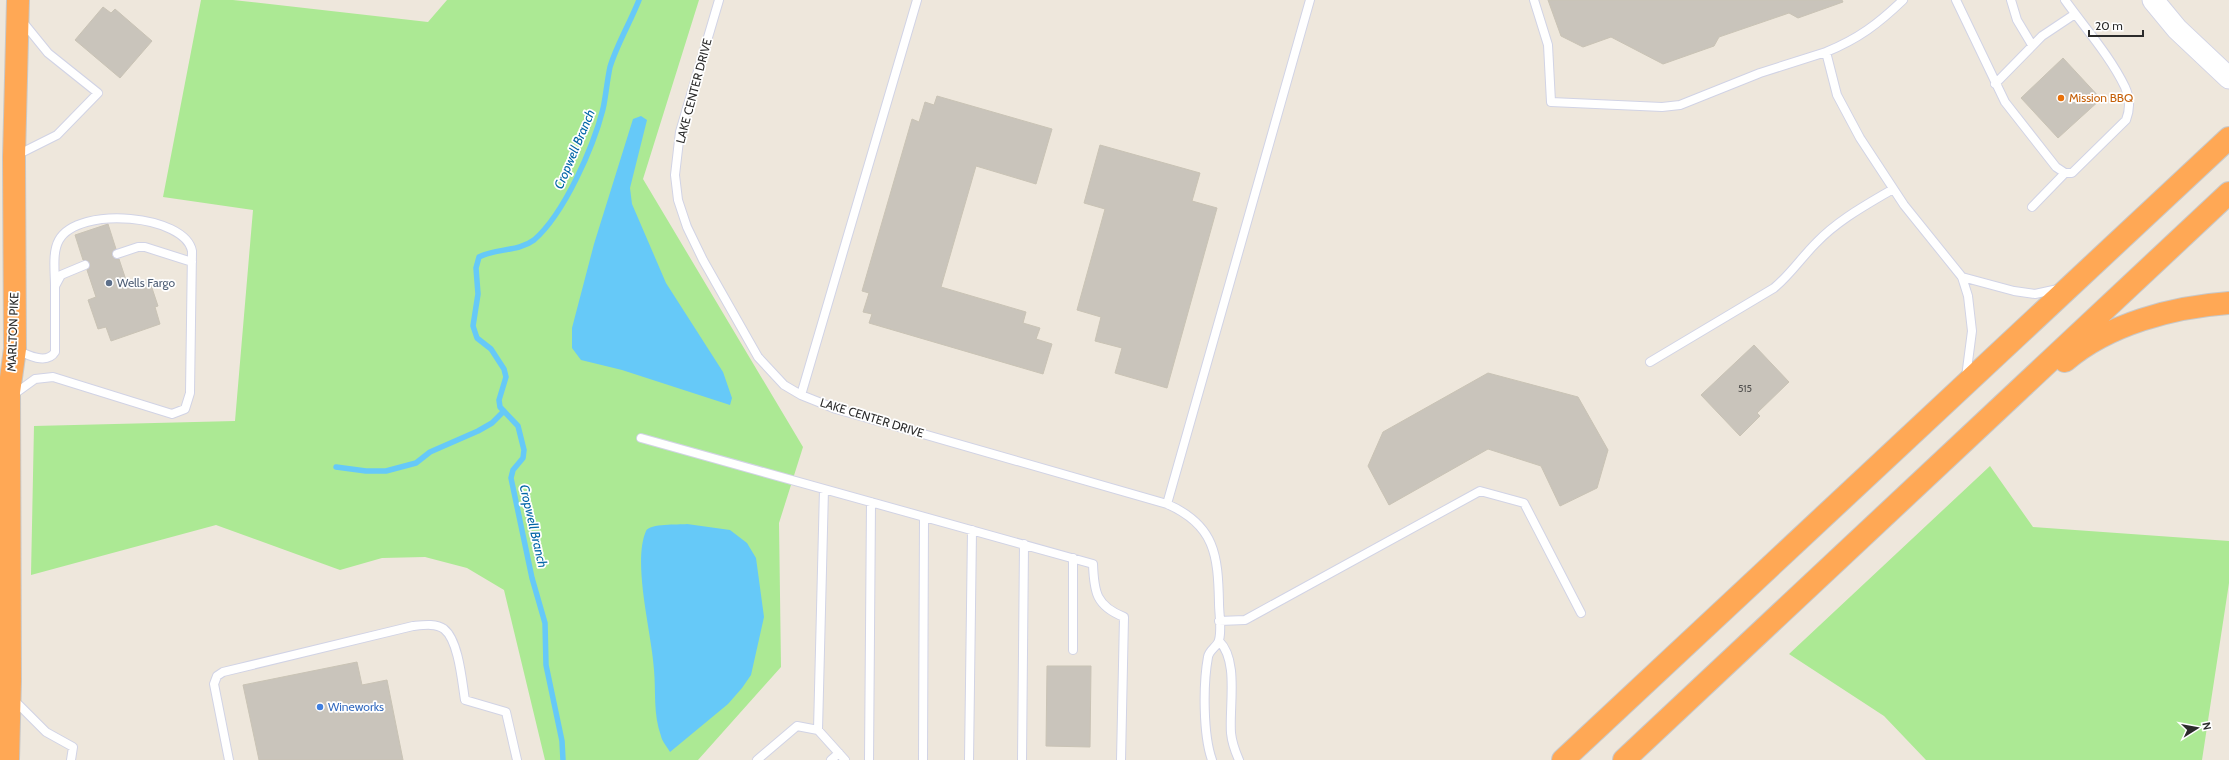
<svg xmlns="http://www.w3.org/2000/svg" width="2229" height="760" font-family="Cabin,sans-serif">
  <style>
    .green { fill: #ace994 }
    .water { fill: #66c9f8 }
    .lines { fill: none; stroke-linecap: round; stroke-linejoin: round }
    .stream { stroke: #66c9f8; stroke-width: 5.5 }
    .building { fill: #c9c4bb; stroke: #c9c3b5 }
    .lane-casing { stroke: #d1d3e5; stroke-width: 10 }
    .secondary-casing { stroke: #d1d3e5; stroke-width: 23 }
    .highway-casing { stroke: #c8c8c8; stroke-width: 24 }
    .lane { stroke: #fff; stroke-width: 8 }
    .secondary { stroke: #fff; stroke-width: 21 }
    .highway { stroke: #ffa855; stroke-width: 22 }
    .food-dot { fill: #e8710a; stroke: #fff; stroke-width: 1.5 }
    .service-dot { fill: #5c6f8a; stroke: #fff; stroke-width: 1.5 }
    .shop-dot { fill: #3f7fe0; stroke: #fff; stroke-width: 1.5 }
    .labels { text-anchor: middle; stroke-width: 3.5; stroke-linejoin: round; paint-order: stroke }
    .number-label { font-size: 10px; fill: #52514f }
    .street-label { font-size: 12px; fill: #2b2b2b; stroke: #fff }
    .food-label { font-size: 12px; fill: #c56008; stroke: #fff; text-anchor: start }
    .service-label { font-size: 12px; fill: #4e5e75; stroke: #fff; text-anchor: start }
    .shop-label { font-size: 12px; fill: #366cbe; stroke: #fff; text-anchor: start }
    .water-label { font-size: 13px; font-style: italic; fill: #0265a7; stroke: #fff }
  </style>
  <rect width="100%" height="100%" fill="#eee7dc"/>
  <!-- green -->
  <path class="green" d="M201 0H233L428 22 447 0H699L643 179 803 447 779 523 781 667 698 760H545L504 590 467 568 425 557 382 558 340 570 216 525 31 575 34 426 235 421 253 210 163 197Z
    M1990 466 2033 527 2229 541V583L2202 760H1926L1884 716 1789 654Z"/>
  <!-- water -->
  <path class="water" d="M641 116 647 120 630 188 632 204 666 283 723 372 732 398 730 405 622 370 581 360 572 348V328L594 244 633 119Z
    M687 524 730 530 747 543 756 558 764 617 751 675 742 688 728 704 670 752C667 747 662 741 661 736 653 714 656 692 654 670 652 634 632 563 646 531 650 523 678 525 687 524Z"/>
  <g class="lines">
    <!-- stream -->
    <path class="stream" d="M336 467 366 471H386L416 463 430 452 478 431 492 423 504 411
      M563 760 562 741 546 665 545 623 532 578 511 478 513 470 523 458 524 450 518 426 500 407 499 400 506 377 504 369 491 349 477 338 473 326 478 294 476 268 479 257C496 248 518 252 534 240 564 214 593 148 603 109 606 95 607 81 610 67 617 44 630 23 639 0"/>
  </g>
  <!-- building -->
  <path class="building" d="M1548 0H1842L1843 2 1798 18 1789 13 1719 37 1714 46 1663 64 1611 37 1583 47 1561 36Z
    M103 7 111 13 115 9 152 41 120 78 75 40Z
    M2063 58 2101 99 2058 138 2021 98Z
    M937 96 1052 129 1036 184 976 166 941 287 1026 312 1023 323 1040 328 1036 339 1052 344 1043 374 869 323 872 314 863 312 869 293 862 291 912 119 919 122 925 102 934 105Z
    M1100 145 1200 173 1192 201 1217 208 1167 388 1115 373 1122 348 1095 341 1101 317 1077 310 1105 209 1084 203Z
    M108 224 116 249 112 253V256L116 259H119L128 286 149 279 158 306 155 307 160 324 111 341 106 327 98 329 88 300 96 297 87 270 90 263 83 260 75 235Z
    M1754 345 1789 382 1757 413 1760 416 1740 436 1701 395Z
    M1488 373 1578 397 1608 450 1597 488 1560 506 1541 466 1488 449 1389 505 1368 466 1383 432Z
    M357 662 362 685 387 680 403 760H259L243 685Z
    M1047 666H1091L1090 747 1046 746Z"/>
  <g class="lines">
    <!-- lane casing -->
    <g class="lane-casing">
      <path id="lane" d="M719 0 680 132 675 175 678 200 687 227 703 260 758 357 784 385 801 395 836 409 1167 504C1215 525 1218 555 1219 603 1219 614 1222 629 1219 640 1218 646 1209 650 1208 657 1203 684 1203 735 1212 760
        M1534 0 1548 45 1551 102 1662 107 1680 105 1760 73 1826 52 1837 95 1860 138 1904 205 1962 277 1968 296 1972 331 1966 377
        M1956 0 2005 102 2056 167 2065 173H2072L2126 120C2130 110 2130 98 2125 87 2110 56 2085 28 2065 0
        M2011 0 2017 20 2032 45
        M1826 52C1858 39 1878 24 1903 0
        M1995 84 2042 36 2075 14
        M15 156 57 135 98 93 48 53 22 21
        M2032 207 2065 173
        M117 254 138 247H145L192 262
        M1962 277 2014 291 2035 294 2058 289
        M17 350C27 355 47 365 55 352V286L61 275 85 265
        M1650 362 1774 288C1790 275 1801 258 1816 243 1838 220 1866 205 1893 189
        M12 392H17L35 379 53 377 172 414 185 409 190 393 192 251C185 215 79 205 59 240 52 252 55 272 55 286
        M801 395 917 0
        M641 438 1093 564C1094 592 1096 606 1124 617L1121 760
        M1167 504 1310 0
        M1219 621 1245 620 1480 491 1524 503 1581 613
        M1219 641C1239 660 1229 706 1231 733 1232 743 1235 751 1239 760
        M1073 650V558
        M14 700 46 732 73 747 71 760
        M818 730 824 489
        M229 760 214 684 217 676 223 672 413 626C423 625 436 623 444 629 459 641 462 682 465 700L506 712 517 760
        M757 760 797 726 818 730 845 760
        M831 760 839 753
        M869 760 871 502
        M923 760 924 517
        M969 760 972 530
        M1022 760 1024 544"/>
    </g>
    <!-- secondary casing -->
    <g class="secondary-casing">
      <path id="secondary" d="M2153 0 2177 29 2229 78"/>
    </g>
    <!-- highway casing -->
    <g class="highway-casing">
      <path id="highway" d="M2065 361C2108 324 2173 307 2229 303
        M8 760 10 681 9 392 15 349 14 157 18 0
        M1563 760 2229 138
        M1624 760 2229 193"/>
    </g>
    <!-- lane -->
    <use href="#lane" class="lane"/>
    <!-- secondary -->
    <use href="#secondary" class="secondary"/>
    <!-- highway -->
    <use href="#highway" class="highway"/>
  </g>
  <!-- markers -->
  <circle class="food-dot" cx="2061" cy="98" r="4"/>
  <circle class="service-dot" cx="109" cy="283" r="4"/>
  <circle class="shop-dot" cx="320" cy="707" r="4"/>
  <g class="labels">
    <!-- number labels -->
    <g class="number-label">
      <text x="1745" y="392">515</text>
    </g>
    <!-- street labels -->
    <g class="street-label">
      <text transform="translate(694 91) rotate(-75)" y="4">LAKE CENTER DRIVE</text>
      <text transform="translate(13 332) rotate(-88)" y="4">MARLTON PIKE</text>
      <text transform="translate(872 418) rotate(17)" y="4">LAKE CENTER DRIVE</text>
    </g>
    <!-- food labels -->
    <g class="food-label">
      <text x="2069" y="102">Mission BBQ</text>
    </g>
    <!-- service labels -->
    <g class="service-label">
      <text x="117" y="287">Wells Fargo</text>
    </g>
    <!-- shop labels -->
    <g class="shop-label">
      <text x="328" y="711">Wineworks</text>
    </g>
    <!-- water labels -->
    <g class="water-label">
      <text transform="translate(574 149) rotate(-67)" y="5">Cropwell Branch</text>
      <text transform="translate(534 526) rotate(77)" y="5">Cropwell Branch</text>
    </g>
  </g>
  <!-- north arrow -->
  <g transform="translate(2197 728) rotate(79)" stroke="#ffffff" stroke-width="3" paint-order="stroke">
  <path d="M0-3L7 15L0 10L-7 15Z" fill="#2b2b2b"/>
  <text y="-6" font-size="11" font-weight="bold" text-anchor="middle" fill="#2b2b2b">N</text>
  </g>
  <!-- scale -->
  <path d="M2089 30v6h54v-6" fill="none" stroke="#2b2b2b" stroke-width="2"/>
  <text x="2095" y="30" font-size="12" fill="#2b2b2b" stroke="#ffffff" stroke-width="3" paint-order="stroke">20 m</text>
</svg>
